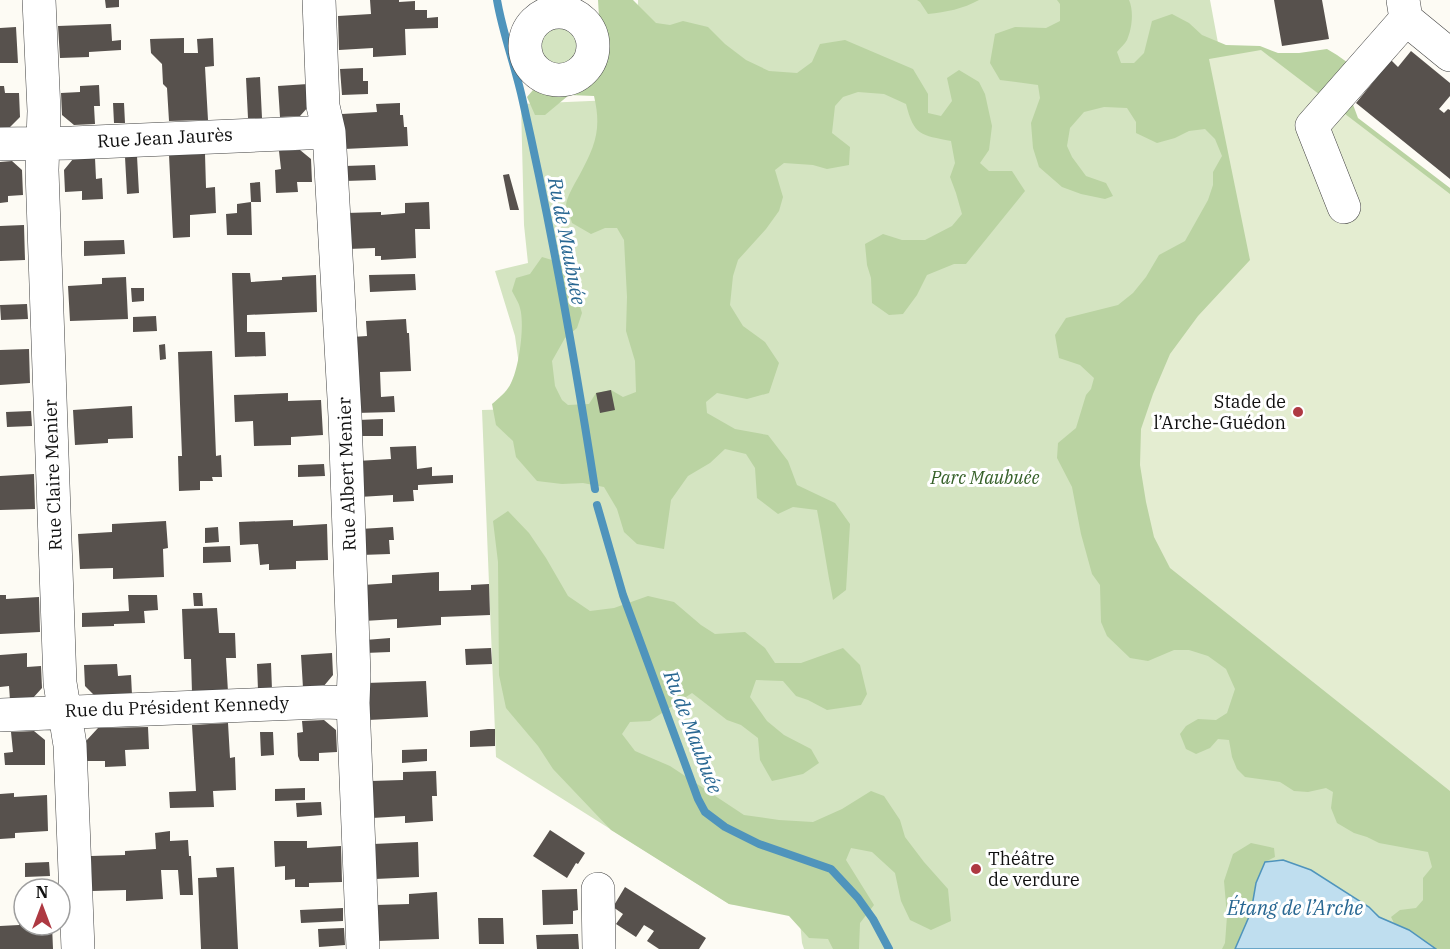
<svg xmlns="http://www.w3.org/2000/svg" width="1450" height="949" font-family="'IBM Plex Serif',serif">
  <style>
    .green { fill: #d4e4c1 }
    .forest { fill: #bad3a2 }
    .pitch { fill: #e4edd1 }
    .water { fill: #bfdeef; stroke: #4f94bc; stroke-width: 1.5 }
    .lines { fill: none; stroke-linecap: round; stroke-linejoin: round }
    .stream { stroke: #4f94bc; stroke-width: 8 }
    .building { fill: #57514d }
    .minor-casing { stroke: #434343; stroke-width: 34 }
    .minor { stroke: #fff; stroke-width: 33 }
    .poi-dot { fill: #ae3942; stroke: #fff; stroke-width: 2 }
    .labels { text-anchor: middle; stroke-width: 6; stroke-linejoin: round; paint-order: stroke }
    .street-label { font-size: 18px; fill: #101010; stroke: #fff }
    .poi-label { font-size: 18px; fill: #101010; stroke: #fff; text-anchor: end }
    .park-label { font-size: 18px; font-style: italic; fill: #356028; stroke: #fff }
    .water-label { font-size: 20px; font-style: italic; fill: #286792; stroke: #fff }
  </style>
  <rect width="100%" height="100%" fill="#fdfbf4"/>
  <!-- green -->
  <path class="green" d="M638 0H1210L1223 70 1383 153 1450 949H804L802 943 799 912 729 904 496 757 482 410 525 409 515 336 495 271 528 263 524 225 521 104 636 99Z
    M536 46a22 22 0 1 1 44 0a22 22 0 1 1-44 0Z"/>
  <!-- forest -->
  <path class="forest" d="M598 0H633L656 23 670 25 683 21 708 27 725 44 746 60 769 71 797 73 812 62 820 44 845 40 913 69 928 94V113L941 116 952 101 947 78 959 70 979 82 985 94 992 126 989 150 980 163 989 171H1012L1025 191 966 264H954L927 275 917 295 903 314 889 315 872 303 871 278 867 265 865 244 883 234 902 240H925L952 226 962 214 956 193 950 177 955 163 951 141C921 135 914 136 906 104L884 94 858 92 843 97 835 106 832 133 850 147 849 165 827 169 813 165 784 163 775 170 783 197 779 211 766 229 738 260 733 276 730 305 743 326 765 342 779 363 769 393 747 399 717 393 706 402 707 413 735 429 768 435 788 461 797 485 835 503 850 524 846 590 833 600C827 570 823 540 817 510L793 507 778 514 757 498 755 468 746 454 725 449 710 463 688 476 671 500 664 549 637 544 624 532 617 509 604 487 583 483 562 484 537 481 516 457 513 441 496 425 492 404C499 398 507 392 511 383 519 368 525 325 520 308 519 303 515 297 512 291L516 278 530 274 542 257 562 263 573 284 582 313 577 328 565 338 552 361 555 386 562 400 568 405 589 404 596 393 611 390 623 397 636 392 635 361 626 331 627 297 624 240 617 228H605L591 234 572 223C571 218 567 211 566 206 566 198 575 183 579 176 595 146 602 130 594 96L569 95 545 115H535L527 97 533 90 555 94 582 86 596 62 600 34Z
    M917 0H979C963 9 946 12 928 14L920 2Z
    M1057 0H1129C1134 11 1132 29 1127 40 1125 44 1120 48 1117 52L1121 63H1134L1144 53 1152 21 1172 14 1189 23 1202 35 1226 45 1260 46 1278 53H1299L1327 49 1337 55 1351 65 1352 102 1358 118 1450 188V949H1436L1409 930 1394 923 1391 917 1400 910 1416 908 1423 900V878L1432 867 1428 852 1379 843 1367 837 1354 833 1337 823 1331 808 1333 792 1326 788 1308 792 1294 791 1280 782 1245 777 1237 769 1232 757 1229 740 1218 739 1210 748 1196 754 1186 749 1180 734 1186 726 1198 719 1216 720 1227 713 1235 689 1226 669 1208 656 1189 650H1174L1148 661 1130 658 1107 636 1101 622 1100 585 1092 574 1081 534 1072 487 1057 458 1058 443 1076 428 1086 395 1091 389 1094 378 1080 365 1059 358 1055 335 1066 318 1118 305 1133 293 1146 277 1159 255 1185 241 1208 200 1213 185V172L1222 156 1215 139 1205 129 1189 131 1175 138 1157 143 1136 133V122L1127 108 1104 107 1084 112 1070 128 1067 146 1072 157 1086 176 1106 183 1113 196 1105 199 1081 194 1062 187 1039 167 1033 148 1031 123 1040 98 1038 85 1000 80 990 63 995 34 1015 27 1046 28 1060 21V4Z
    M508 511 529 533 546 558 568 596 590 611 614 608 648 596 674 602 701 625 715 634 745 632 765 648 775 663H801L843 648 860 665 867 694 861 705 827 710 808 700 796 696 783 681 756 680 750 697 767 721 784 735 811 749 819 763 803 774 772 781 760 760 758 738 741 725 727 720 692 693 650 721 630 722 622 734 635 751 670 766 744 815 779 820 813 822 842 809 871 791 884 796 900 820 905 837 924 862 948 889 951 921 931 930 910 920 901 901 895 873 872 852 851 848 846 860 874 905 860 923 859 949H833L828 939 809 938 789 916 729 904 611 830 553 769 538 746 506 708 499 675 498 562 493 521Z
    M1251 843 1274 848 1275 857 1265 862 1256 883 1251 912 1235 949H1222L1225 943 1227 916 1224 881 1233 854Z"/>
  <!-- pitch -->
  <path class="pitch" d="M1261 50 1450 194V791L1170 568 1154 537 1146 502 1140 465 1141 429 1153 394 1170 354 1198 316 1250 260 1209 59Z"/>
  <!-- water -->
  <path class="water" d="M1283 860 1311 870 1369 907 1379 917 1409 930 1436 949H1235L1251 912 1256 883 1265 862Z"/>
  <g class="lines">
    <!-- stream -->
    <path class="stream" d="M497 0C503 35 516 68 523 102 552 230 575 360 595 489
      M597 505 623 595 698 799 705 812 725 827 759 844 831 869 858 898 873 919 889 949"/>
  </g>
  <!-- building -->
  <path class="building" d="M105 0H119V7L106 8Z
    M370 0H399V2L415 1V10H427V18L438 17V28L405 29 406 55 373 57V48L339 50 338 16 371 14Z
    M1274 0H1322L1329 39 1282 46Z
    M111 24 112 41 121 40V50L89 52V57L60 58 58 26Z
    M16 27 18 63H0V28Z
    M184 38V53H198L197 39 213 38 214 66 205 67 208 120 169 121 167 88 163 84 162 64 151 53 150 39Z
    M1411 51 1450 83V96L1439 109 1444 113 1448 109 1450 110V179L1356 103 1391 60 1398 67Z
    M363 68V81H368V94L342 95 340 69Z
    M260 77 262 118H248L246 78Z
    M308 84 309 106 300 116 280 117 278 86Z
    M99 85 100 106H94L95 124 74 125 62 115 61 93 80 92V86Z
    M0 86H4L5 93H19L20 117 10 127 0 128Z
    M113 103H124L125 123H114Z
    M400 103V115H403L404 127H407L408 146 344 149 342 114 377 112 376 104Z
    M300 150 311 159 312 182H297L298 192 276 193 275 170 281 169 279 151Z
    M205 154 206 188 215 187 216 213 190 215V237L173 238 169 155Z
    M137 156 139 193 127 194 125 157Z
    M95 158 96 179 102 178 103 199 82 200V191L65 192 64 170 73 159Z
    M12 161 22 170 23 195 8 196V202L0 203V162Z
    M375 165 376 180 345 181V166Z
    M509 174 519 210H510L503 175Z
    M260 182 261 202H251L250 183Z
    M251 202 252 235H227L226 214 237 213V204Z
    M429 202 430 229H415L416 258 381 260V256H375V248L348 249 346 213 381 212V215L405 213V203Z
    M24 225 25 260 0 261V226Z
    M124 240 125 254 84 256V241Z
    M232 273H250L251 282 282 280V277L316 275 317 312 247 315V332H265L266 356 235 357Z
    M415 274 416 290 370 292 369 275Z
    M126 277 128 319 70 321 68 286 102 284V278Z
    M131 288H144V301L132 302Z
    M27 304 28 319 1 320 0 305Z
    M156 316 157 331 133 332V317Z
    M406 319 407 333H409L411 371 380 372 381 397 394 396 395 412 355 413 352 337 367 336 366 321Z
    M165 344 166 359 160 360 159 345Z
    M29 349 30 383 0 385V350Z
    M212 351 216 456 221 455 222 477H212L213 481H200V490L179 491 178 456H182L178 352Z
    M611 390 615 410 600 413 596 393Z
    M288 393V401L321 400 323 435 291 437V445L254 446 253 421 235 422 234 395Z
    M132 406 133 438 108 439V443L75 445 73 410Z
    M31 411 32 426 7 427 6 412Z
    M383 419V436H358V420Z
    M416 446 417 469 432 467V476L453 475V483L418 485V490H413L414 501 393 502V495L359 497 357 461 391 459 390 447Z
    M324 464 325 476 298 477V465Z
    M34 474 35 509 0 510V476Z
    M293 520V526L327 524 328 560 296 561V569L269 570V564L260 565 258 544 240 545 239 522Z
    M166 521 168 548 163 549 164 577 113 579V568L80 569 78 534 112 532V524Z
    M218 527 219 542 205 543V528Z
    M393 527 394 540H389L390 554 361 555 360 529Z
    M230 546 231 562 203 563V547Z
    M439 572V591L471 590V585L489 584 490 615 441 617V625L397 628V619L364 621 363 585 392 583V575Z
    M193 593H202L203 606H194Z
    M0 595H6V599L39 597 40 632 0 634Z
    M128 595H157L158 610 144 611 145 623 114 624V626L82 627V613L129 611Z
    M217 608 219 633H235L236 658H226L228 692 192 693 191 659H184L182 609Z
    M390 638V652L365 653V640Z
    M491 648 492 664 466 665 465 649Z
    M27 653V667L41 666 42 688 32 699 10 700 9 686 0 687V655Z
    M332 653 333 675 323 687 303 688 301 655Z
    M271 663 272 690H258L257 664Z
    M117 664 118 676 131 675 132 695 96 697 85 686 84 665Z
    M426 681 428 717 368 720 366 683Z
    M324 720 336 730 337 752 319 753V761H300L298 756 297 733 303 732 302 721Z
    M228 723 230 758 235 757 236 790 213 791 214 807 170 808 169 792 196 791 192 725Z
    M148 727 149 749 125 750 126 766 105 767V761H87L86 741 98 728Z
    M488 729H495V746L470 747V731Z
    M34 731 45 740V765H5L4 753 13 752 11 732Z
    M260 732H273L274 755 261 756Z
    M427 749V761L402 763V750Z
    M436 771 437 796H432L433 821 405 823V816L372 818 371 781 403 780V772Z
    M305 788V800L275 801V789Z
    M14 793V797L47 795 48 831 15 833V838L0 839V794Z
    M321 802 322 815 297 817 296 803Z
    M550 830 585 853 578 864 576 863 567 878 533 856Z
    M170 831V841L188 840 189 856H191L193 895H180L178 870H161L163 899 126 901V890L92 891 91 856 125 855V851L156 849 155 833Z
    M274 841H307V848L341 846 342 882 309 883V887H295V879L285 880V866L275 867Z
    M418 842 419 877 375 879 373 844Z
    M49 862 50 876 25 877V863Z
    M234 867 238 949H201L198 878 217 877 216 868Z
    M625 887 706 938 699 949H659L647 941 654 931 644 925 636 937 616 924 623 914 613 907Z
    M577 889 578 910 573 911V924L543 925 542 890Z
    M437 892 439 939 377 941 376 905 409 904V894Z
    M343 908V921L301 923 300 910Z
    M478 918H503L504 944H479Z
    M19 922H24V925H52L53 949H0V926L19 925Z
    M344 928 345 945 319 947 318 929Z
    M574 934H578L579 949H537L536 935Z"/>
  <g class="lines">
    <!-- minor casing -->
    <g class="minor-casing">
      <path id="minor" d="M39 0 44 111 42 170 60 683 70 745 78 949
        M319 0 323 106 329 132 345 416 354 675 353 703 363 949
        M1403 0 1406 19 1450 55
        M525 46a34 34 0 1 1 68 0a34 34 0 1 1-68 0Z
        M0 144 72 143 329 132
        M1344 207 1312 126 1406 19
        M0 715 323 702 353 703
        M598 889 599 949"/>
    </g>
    <!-- minor -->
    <use href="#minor" class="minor"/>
  </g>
  <!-- markers -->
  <g class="poi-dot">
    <circle cx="1298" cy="412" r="6"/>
    <circle cx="976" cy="869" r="6"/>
  </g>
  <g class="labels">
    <!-- street labels -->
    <g class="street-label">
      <text transform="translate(165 138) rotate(-3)" y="6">Rue Jean Jaurès</text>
      <text transform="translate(347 474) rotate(-92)" y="6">Rue Albert Menier</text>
      <text transform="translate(53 475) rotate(-92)" y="6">Rue Claire Menier</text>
      <text transform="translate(177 707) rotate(-2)" y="6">Rue du Président Kennedy</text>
    </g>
    <!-- poi labels -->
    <g class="poi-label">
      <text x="1286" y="408">Stade de<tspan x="1286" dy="21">l’Arche-Guédon</tspan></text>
      <text x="988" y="865" text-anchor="start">Théâtre<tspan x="988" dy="21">de verdure</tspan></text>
    </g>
    <!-- park labels -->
    <g class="park-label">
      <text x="985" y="484">Parc Maubuée</text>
    </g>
    <!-- water labels -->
    <g class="water-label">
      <text transform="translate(567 241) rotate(79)" y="7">Ru de Maubuée</text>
      <text transform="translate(693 732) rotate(69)" y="7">Ru de Maubuée</text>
      <text x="1295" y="915">Étang de l’Arche</text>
    </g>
  </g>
  <!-- north arrow -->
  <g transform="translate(42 907)"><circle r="28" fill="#ffffff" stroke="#9f9f9f" stroke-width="1.5"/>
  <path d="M0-4.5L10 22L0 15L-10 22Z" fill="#ae3942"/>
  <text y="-9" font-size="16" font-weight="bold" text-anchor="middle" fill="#101010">N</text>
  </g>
</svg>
